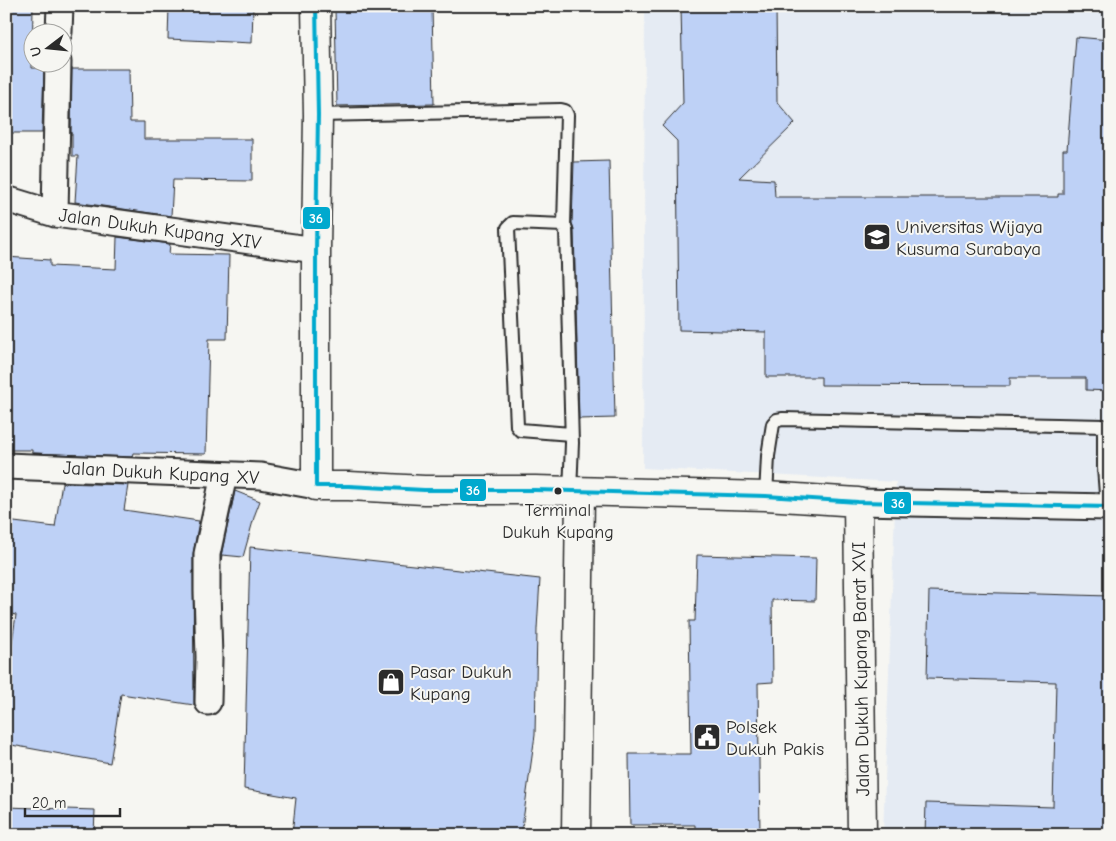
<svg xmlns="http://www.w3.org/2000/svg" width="1116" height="841" font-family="'Comic Neue',sans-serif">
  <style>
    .built { fill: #e5ebf3 }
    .building { fill: #bed1f6; stroke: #2b2b2b }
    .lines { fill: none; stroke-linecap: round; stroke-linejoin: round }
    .lane-casing { stroke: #2b2b2b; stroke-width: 16 }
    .street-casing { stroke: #2b2b2b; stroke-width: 29 }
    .secondary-casing { stroke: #2b2b2b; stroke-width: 31 }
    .lane { stroke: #f6f6f2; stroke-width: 12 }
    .street { stroke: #f6f6f2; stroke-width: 25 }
    .secondary { stroke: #f6f6f2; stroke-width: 28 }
    .bus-1-casing { stroke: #f6f6f2; stroke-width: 8 }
    .bus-1 { stroke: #00a9ce; stroke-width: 4 }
    .bus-dot { fill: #2b2b2b; stroke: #f6f6f2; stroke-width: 2 }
    .labels { text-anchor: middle; stroke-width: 4; stroke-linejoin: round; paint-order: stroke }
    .bus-label { font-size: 18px; fill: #2b2b2b; stroke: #f6f6f2 }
    .poi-label { font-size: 19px; fill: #2b2b2b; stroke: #f6f6f2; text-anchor: start }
    .street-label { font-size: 19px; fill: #2b2b2b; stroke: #f6f6f2 }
    .line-badge { stroke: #f6f6f2; stroke-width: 2 }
    .badge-label { font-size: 14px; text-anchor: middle; font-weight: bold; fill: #fff }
  </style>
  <rect width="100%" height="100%" fill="#f6f6f2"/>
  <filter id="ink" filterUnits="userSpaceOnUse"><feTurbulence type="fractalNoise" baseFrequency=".02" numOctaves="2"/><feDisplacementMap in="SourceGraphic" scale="10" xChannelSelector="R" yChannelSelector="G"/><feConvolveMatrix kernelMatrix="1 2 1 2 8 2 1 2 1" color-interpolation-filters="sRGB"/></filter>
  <g filter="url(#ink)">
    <!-- built -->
    <path class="built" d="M645 6H1110V835H883L896 482 643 468Z"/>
    <!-- building -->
    <path class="building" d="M6 6H33L32 68H44L42 133H6Z
      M169 6H253L252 43 168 39Z
      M432 6 434 104 337 106 335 8Z
      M681 6H776L777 102 795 123 739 178 774 180 775 197H1058V194H1063V150H1067L1076 37 1110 40V391L1086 390V378H1010V386L821 385V377H766V332L679 330 677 141 662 126 683 103Z
      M72 69H129L130 122H144V139H252V181L173 180 171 216 75 202 78 156H72V134H71Z
      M609 161 615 418 579 419 574 229 572 223 574 162Z
      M117 237 170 244 169 254 229 255 227 339H209L206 454 133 453 132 457 32 453V450H6V257L50 260V266L116 269Z
      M62 483 128 485 124 510 199 521 193 554 194 705 121 694 110 763 6 744V684L16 615 6 613V521L55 527Z
      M235 491 260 501 255 514 243 557 222 555 221 561V556Z
      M250 547 540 579 537 629 535 735 521 835H292L296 798 244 789Z
      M697 555 816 558 815 601 772 600 773 682 758 683 760 835H695V825H630L629 754H691L689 621H695Z
      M929 591 1110 596V835H925L926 803 1053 807 1056 682 927 678Z
      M6 807 95 810 94 835H6Z"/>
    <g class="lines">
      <!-- lane casing -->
      <g class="lane-casing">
        <path id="lane" d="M318 115 561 110 565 111 567 115 564 225
          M570 492 572 443 566 229 564 225 513 223 508 228 517 426 520 430 571 434
          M766 496 768 456 773 424 777 420 783 419 1104 426V468L1107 507"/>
      </g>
      <!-- street casing -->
      <g class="street-casing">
        <path id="street" d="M59 32 60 6
          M6 199 55 214 316 250
          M55 214 58 62
          M6 466 261 476 316 486
          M858 502 1110 507
          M208 702 209 657 207 591V554L224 475"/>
      </g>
      <!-- secondary casing -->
      <g class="secondary-casing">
        <path id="secondary" d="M316 6 318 115 316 250V486H349L424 490H535L766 496 858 502 862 835
          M576 835 580 492"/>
      </g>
      <!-- lane -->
      <use href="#lane" class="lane"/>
      <!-- street -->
      <use href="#street" class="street"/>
      <!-- secondary -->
      <use href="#secondary" class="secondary"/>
      <!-- bus-1 casing -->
      <g class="bus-1-casing">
        <path id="bus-1" d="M316 6 318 115 316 250V486H349L424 490H535L766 496 858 502 1110 507"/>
      </g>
      <!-- bus-1 -->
      <use href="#bus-1" class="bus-1"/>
    </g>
  </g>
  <!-- icons -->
  <defs>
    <g id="university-square" transform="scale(1.4375)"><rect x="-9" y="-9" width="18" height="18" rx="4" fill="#2b2b2b" stroke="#f6f6f2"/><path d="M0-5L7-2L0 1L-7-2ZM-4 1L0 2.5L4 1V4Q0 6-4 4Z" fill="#fff"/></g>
    <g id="shop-square" transform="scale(1.4375)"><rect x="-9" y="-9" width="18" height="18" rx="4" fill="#2b2b2b" stroke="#f6f6f2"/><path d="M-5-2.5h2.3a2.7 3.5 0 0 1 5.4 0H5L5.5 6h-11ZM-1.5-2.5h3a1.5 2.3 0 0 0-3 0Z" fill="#fff"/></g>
    <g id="civic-square" transform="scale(1.4375)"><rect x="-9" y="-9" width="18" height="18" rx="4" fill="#2b2b2b" stroke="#f6f6f2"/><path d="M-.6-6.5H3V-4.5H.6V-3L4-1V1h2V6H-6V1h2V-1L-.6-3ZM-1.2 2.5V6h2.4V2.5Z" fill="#fff"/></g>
  </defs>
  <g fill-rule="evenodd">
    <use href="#university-square" x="877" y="237"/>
    <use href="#shop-square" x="391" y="682"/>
    <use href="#civic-square" x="707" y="737"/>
  </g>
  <!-- markers -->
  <circle class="bus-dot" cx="558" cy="491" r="4.5"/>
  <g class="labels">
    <!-- bus labels -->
    <g class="bus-label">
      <text x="558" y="516">Terminal<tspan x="558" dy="22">Dukuh Kupang</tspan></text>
    </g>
    <!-- poi labels -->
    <g class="poi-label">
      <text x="896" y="233">Universitas Wijaya<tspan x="896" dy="22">Kusuma Surabaya</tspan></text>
      <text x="410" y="678">Pasar Dukuh<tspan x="410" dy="22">Kupang</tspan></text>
      <text x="726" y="733">Polsek<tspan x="726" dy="22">Dukuh Pakis</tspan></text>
    </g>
    <!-- street labels -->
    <g class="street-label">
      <text transform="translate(160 228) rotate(8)" y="7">Jalan Dukuh Kupang XIV</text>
      <text transform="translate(161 472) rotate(3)" y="7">Jalan Dukuh Kupang XV</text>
      <text transform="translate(860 669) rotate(-91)" y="7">Jalan Dukuh Kupang Barat XVI</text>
    </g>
  </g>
  <g class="line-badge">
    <rect x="302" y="206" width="29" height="24" rx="5" fill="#00a9ce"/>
    <rect x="459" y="478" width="28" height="24" rx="5" fill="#00a9ce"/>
    <rect x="883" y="491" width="29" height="24" rx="5" fill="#00a9ce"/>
  </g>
  <g class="badge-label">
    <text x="316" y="223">36</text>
    <text x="473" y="495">36</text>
    <text x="898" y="508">36</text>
  </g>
  <!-- margin -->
  <rect width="1116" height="841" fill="none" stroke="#f6f6f2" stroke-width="25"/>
  <rect x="12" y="12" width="1091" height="816" fill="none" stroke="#2b2b2b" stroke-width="2" filter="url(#ink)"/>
  <!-- north arrow -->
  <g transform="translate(48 48) rotate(254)"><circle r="24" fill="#f6f6f2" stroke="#a5a5a2"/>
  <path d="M0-4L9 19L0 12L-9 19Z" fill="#2b2b2b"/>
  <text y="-8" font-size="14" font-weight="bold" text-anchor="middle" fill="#2b2b2b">U</text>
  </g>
  <!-- scale -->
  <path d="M25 808v8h95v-8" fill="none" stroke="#2b2b2b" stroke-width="2.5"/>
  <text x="32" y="808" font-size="15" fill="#2b2b2b" stroke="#f6f6f2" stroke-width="4" paint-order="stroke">20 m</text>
</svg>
